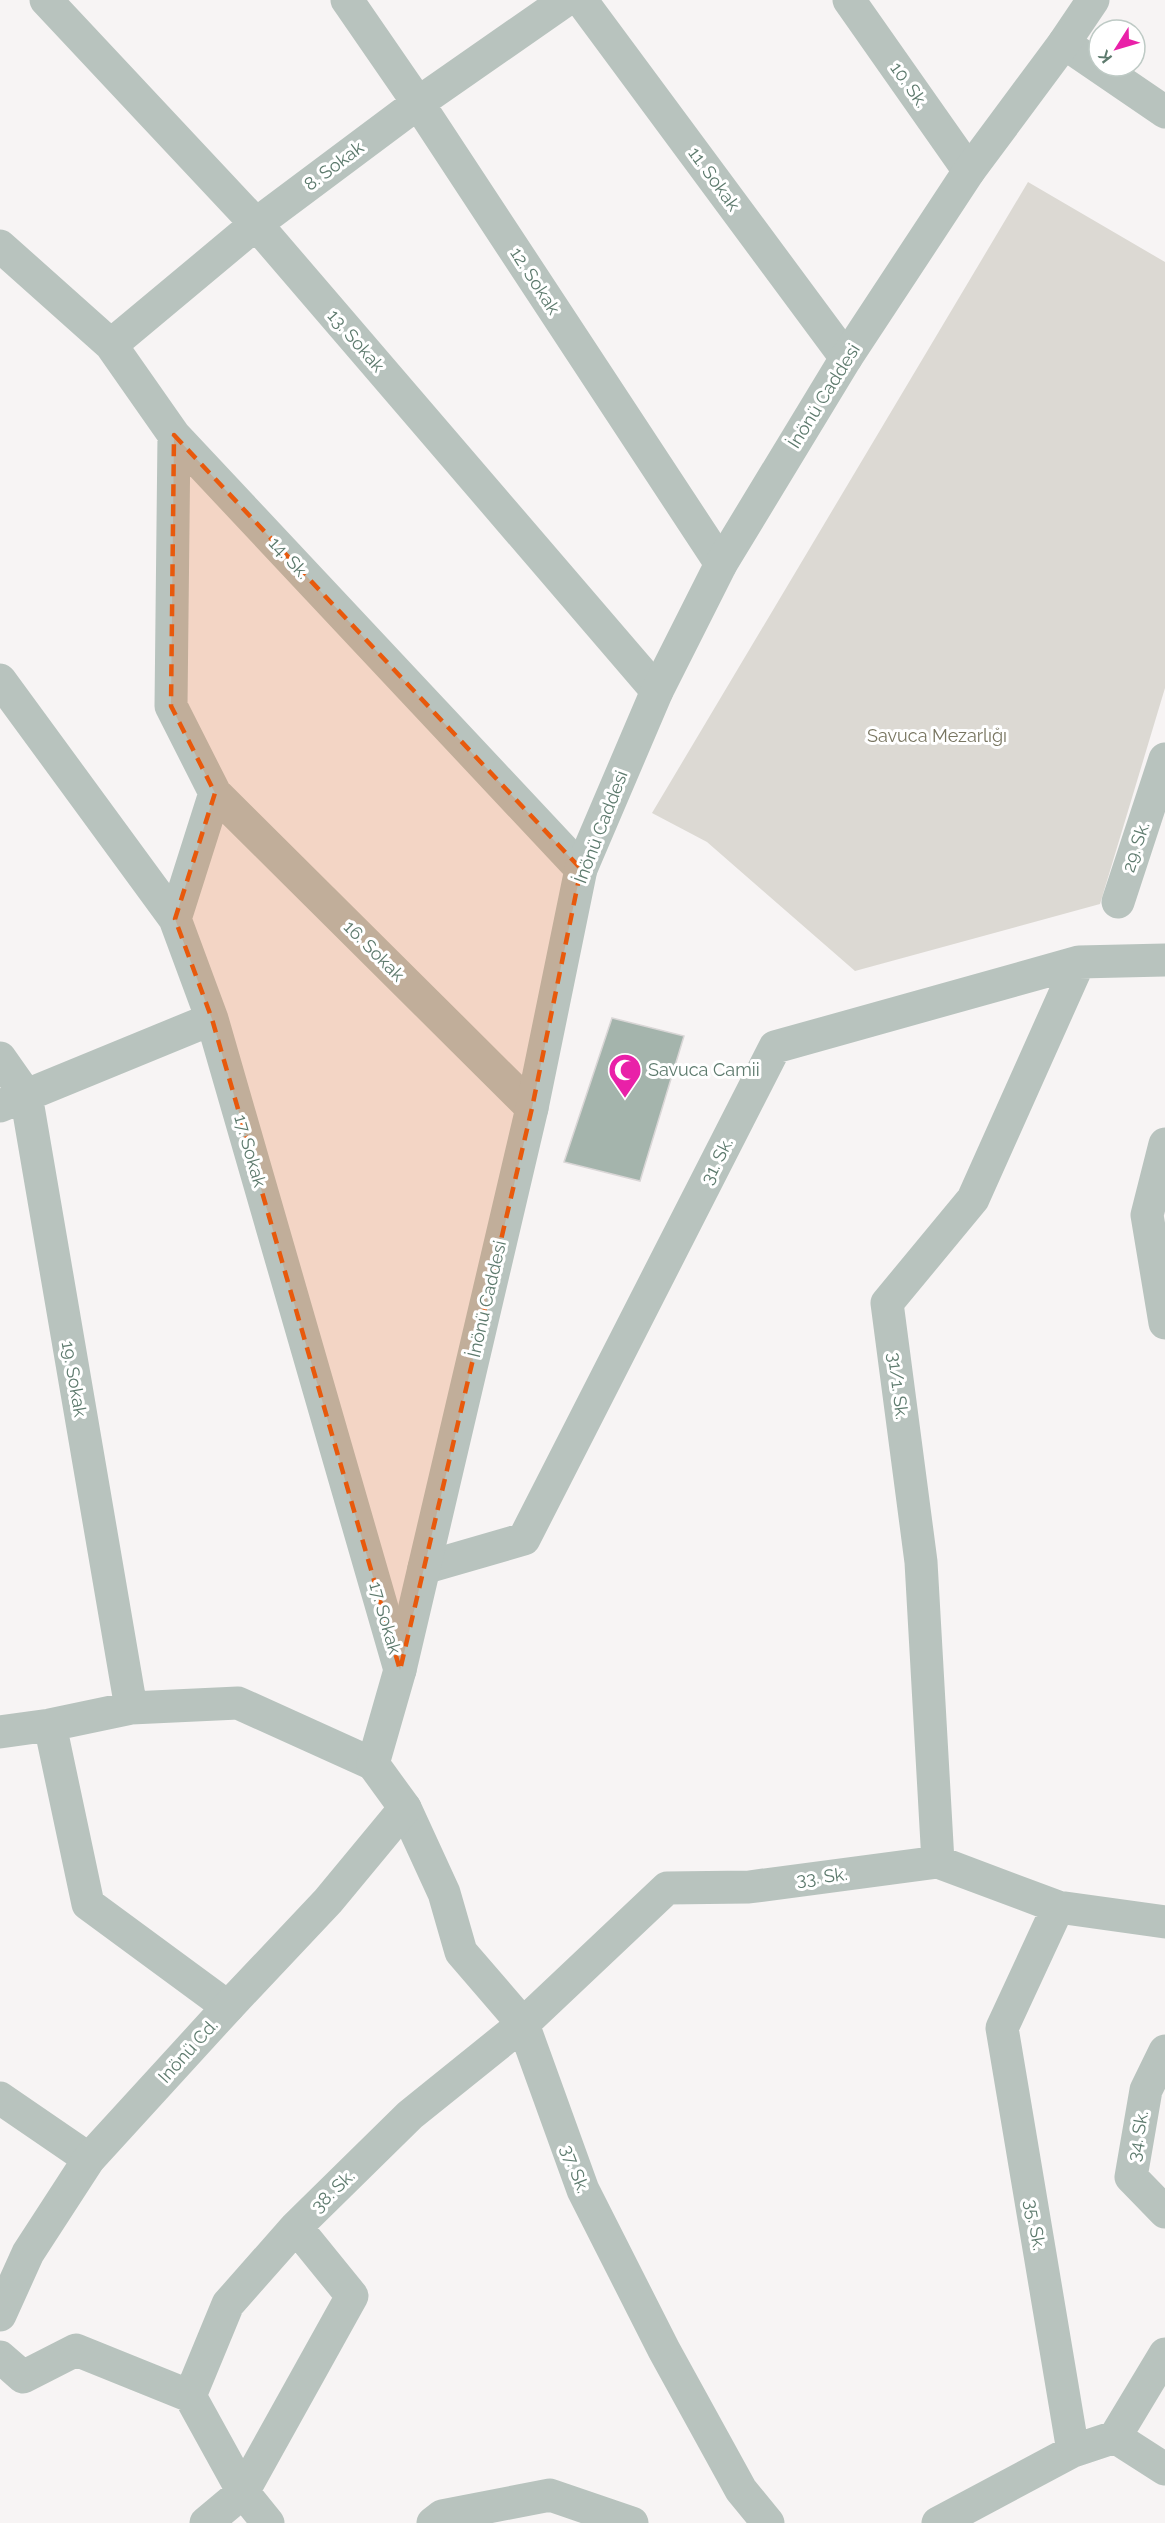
<svg xmlns="http://www.w3.org/2000/svg" width="1165" height="2523" font-family="Raleway,sans-serif">
  <style>
    .green { fill: #dcd9d3 }
    .building { fill: #a4b4ac; stroke: #d9d6d6; stroke-width: 1.5 }
    .lines { fill: none; stroke-linecap: round; stroke-linejoin: round }
    .minor { stroke: #b8c3be; stroke-width: 33 }
    .tertiary { stroke: #b8c3be; stroke-width: 33 }
    .marked { fill: #e8590c; fill-opacity: 0.2; stroke: #e8590c; stroke-width: 4.5; stroke-dasharray: 12 8; stroke-linejoin: round }
    .labels { text-anchor: middle; stroke-width: 6; stroke-linejoin: round; paint-order: stroke }
    .street-label { font-size: 18px; fill: #5d7a6d; stroke: #fff }
    .park-label { font-size: 18px; fill: #787560; stroke: #fff }
    .poi-label { font-size: 18px; fill: #5d7a6d; stroke: #fff; text-anchor: start }
  </style>
  <rect width="100%" height="100%" fill="#f7f4f4"/>
  <!-- green -->
  <path class="green" d="M1028 182 1165 262V688L1100 904 855 971 707 842 652 813Z"/>
  <!-- building -->
  <path class="building" d="M612 1018 684 1036 640 1181 564 1162Z"/>
  <g class="lines">
    <!-- minor -->
    <path class="minor" d="M46 0 256 224 657 691
      M347 0 418 103 721 564
      M581 0 846 358
      M849 0 969 171
      M1064 43 1165 112
      M0 246 111 345 174 435 581 869
      M111 345 256 224 418 103 566 0
      M174 435 171 706 215 793 532 1108
      M0 680 175 919 212 1019 400 1670
      M1118 902 1165 759
      M175 919 215 793
      M0 1058 26 1095 131 1708
      M0 1106 212 1019
      M424 1568 524 1539 775 1047 1079 962 1165 960
      M50 1725 88 1904 228 2007
      M0 1732 50 1725 131 1708 238 1703 373 1764
      M405 1808 444 1893 461 1952 523 2024 583 2190 664 2350 741 2490 768 2523
      M938 1862 921 1562 887 1303 973 1199 1079 962
      M1058 1907 1002 2028 1073 2451
      M1165 2051 1146 2090 1131 2177 1165 2212
      M0 2098 89 2159
      M0 2357 23 2377 76 2350 190 2396 243 2492 268 2523
      M190 2396 228 2304 296 2227 410 2115 523 2024 667 1888 749 1887 938 1862 1058 1907 1165 1922
      M1115 2437 1165 2354
      M206 2523 243 2492 352 2296 296 2227
      M433 2523 442 2516 550 2495 632 2523
      M938 2523 1073 2451 1115 2437 1165 2469"/>
    <!-- tertiary -->
    <path class="tertiary" d="M1165 1144 1147 1215 1165 1323
      M0 2315 28 2253 89 2159 228 2007 328 1901 405 1808 373 1764 400 1670 532 1108 581 869 657 691 721 564 846 358 969 171 1064 43 1093 0"/>
  </g>
  <!-- marked area -->
  <path class="marked" d="M174 435 581 869 532 1108 400 1670 212 1019 175 919 215 793 171 706Z"/>
  <!-- icons -->
  <defs>
    <g id="mosque-pin" transform="scale(1.725)"><path d="M0 17L-7.5 6A9.5 9.5 0 1 1 7.5 6Z" fill="#e921a8" stroke="#fff"/><path d="M3.5-4.9A6 6 0 1 0 3.5 4.9A5 5 0 1 1 3.5-4.9Z" fill="#fff"/></g>
  </defs>
  <g fill-rule="evenodd">
    <use href="#mosque-pin" x="625" y="1070"/>
  </g>
  <g class="labels">
    <!-- street labels -->
    <g class="street-label">
      <text transform="translate(909 85) rotate(55)" y="6">10. Sk.</text>
      <text transform="translate(334 166) rotate(-37)" y="6">8. Sokak</text>
      <text transform="translate(714 179) rotate(54)" y="6">11. Sokak</text>
      <text transform="translate(535 281) rotate(57)" y="6">12. Sokak</text>
      <text transform="translate(356 341) rotate(49)" y="6">13. Sokak</text>
      <text transform="translate(824 396) rotate(-58)" y="6">İnönü Caddesi</text>
      <text transform="translate(289 558) rotate(47)" y="6">14. Sk.</text>
      <text transform="translate(601 827) rotate(-69)" y="6">İnönü Caddesi</text>
      <text transform="translate(1136 847) rotate(-72)" y="6">29. Sk.</text>
      <text transform="translate(374 951) rotate(45)" y="6">16. Sokak</text>
      <text transform="translate(250 1151) rotate(74)" y="6">17. Sokak</text>
      <text transform="translate(717 1161) rotate(-63)" y="6">31. Sk.</text>
      <text transform="translate(487 1299) rotate(-77)" y="6">İnönü Caddesi</text>
      <text transform="translate(74 1379) rotate(80)" y="6">19. Sokak</text>
      <text transform="translate(898 1386) rotate(83)" y="6">31/1. Sk.</text>
      <text transform="translate(385 1618) rotate(74)" y="6">17. Sokak</text>
      <text transform="translate(822 1877) rotate(-7)" y="6">33. Sk.</text>
      <text transform="translate(188 2051) rotate(-48)" y="6">Inönü Cd.</text>
      <text transform="translate(1138 2136) rotate(-80)" y="6">34. Sk.</text>
      <text transform="translate(575 2169) rotate(69)" y="6">37. Sk.</text>
      <text transform="translate(333 2191) rotate(-44)" y="6">38. Sk.</text>
      <text transform="translate(1035 2225) rotate(80)" y="6">35. Sk.</text>
    </g>
    <!-- park labels -->
    <g class="park-label">
      <text x="937" y="742">Savuca Mezarlığı</text>
    </g>
    <!-- poi labels -->
    <g class="poi-label">
      <text x="648" y="1076">Savuca Camii</text>
    </g>
  </g>
  <!-- north arrow -->
  <g transform="translate(1117 48) rotate(233)"><circle r="28" fill="#ffffff" stroke="#becac5" stroke-width="1.5"/>
  <path d="M0-4.5L10 22L0 15L-10 22Z" fill="#e921a8"/>
  <text y="-9" font-size="16" font-weight="bold" text-anchor="middle" fill="#5d7a6d">K</text>
  </g>
</svg>
